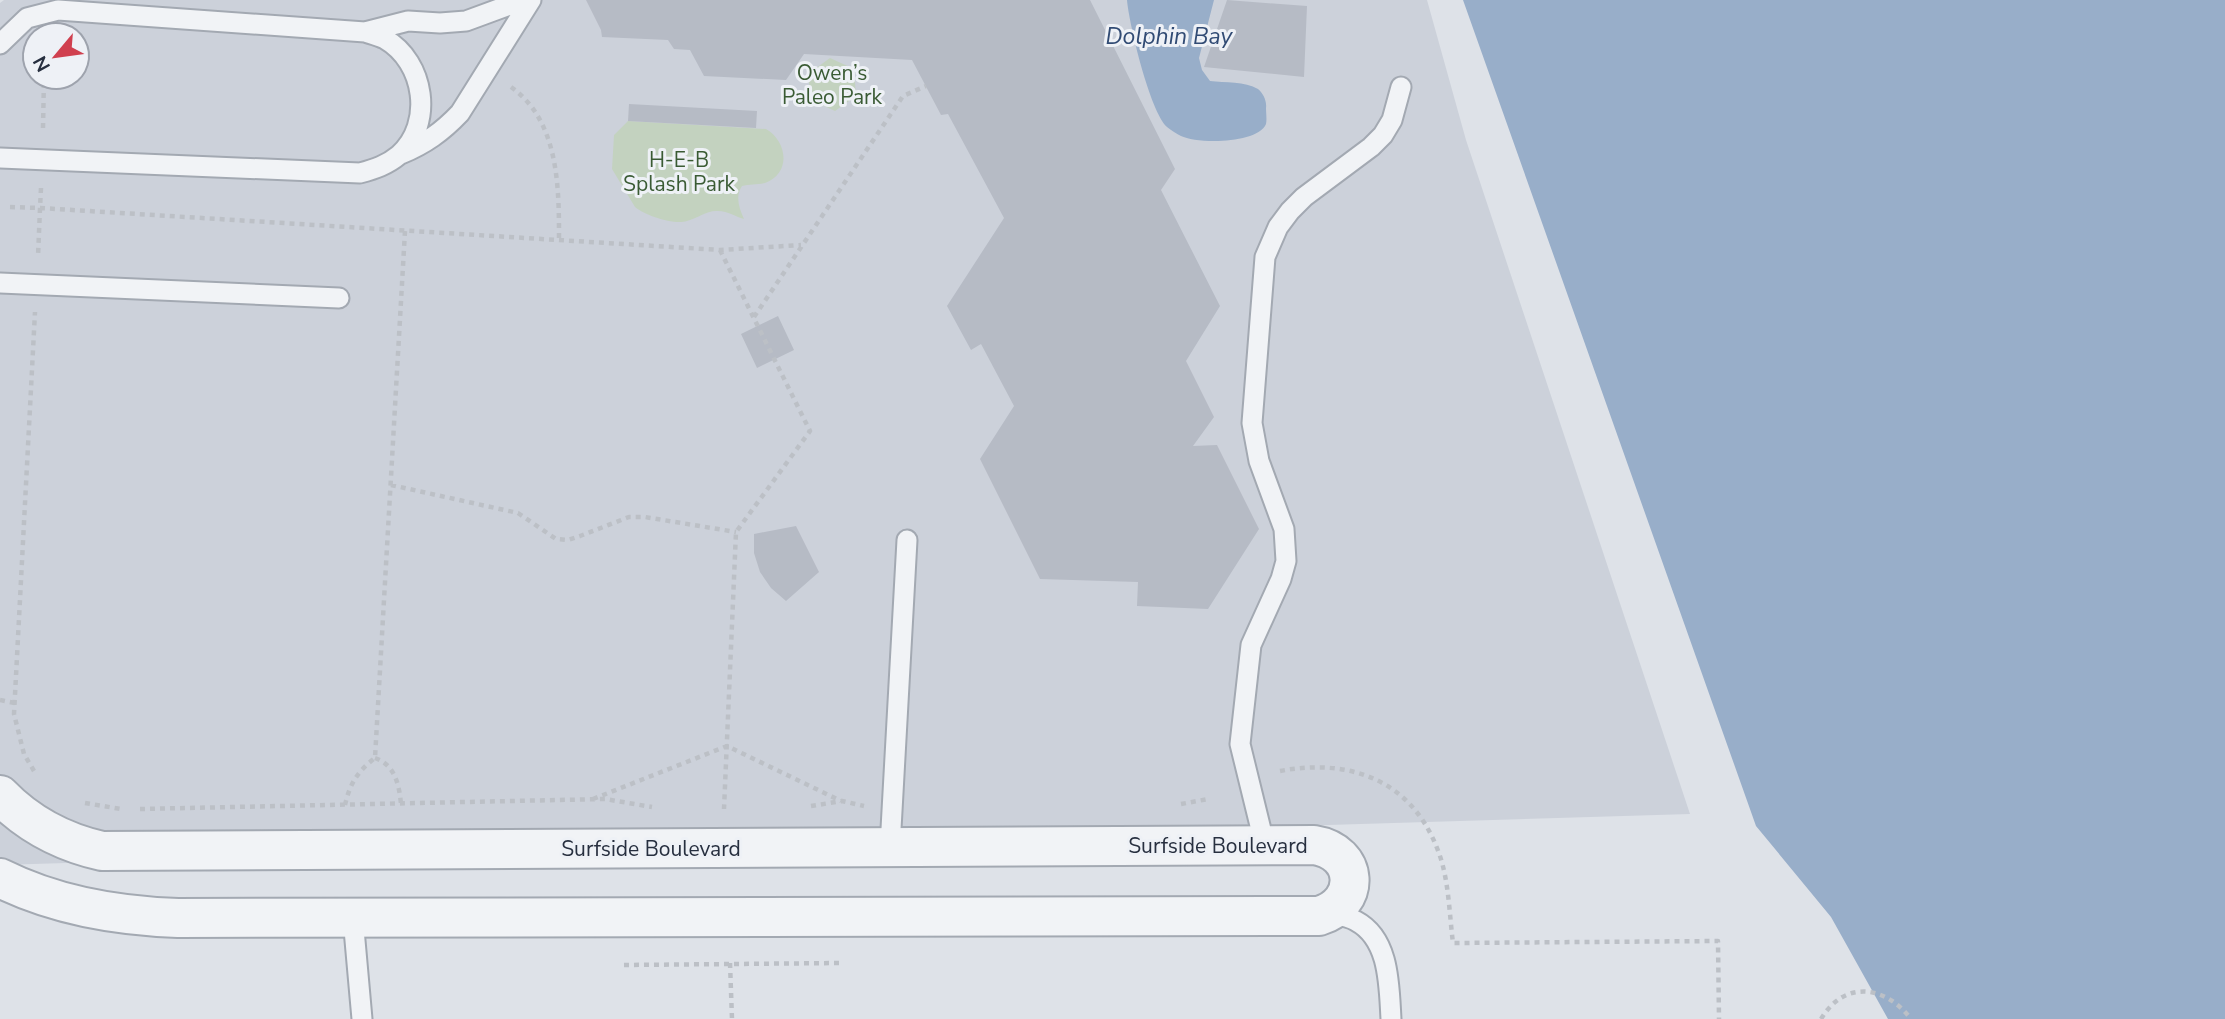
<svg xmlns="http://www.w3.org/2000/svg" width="2225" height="1019" font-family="'Nunito Sans',sans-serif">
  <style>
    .built { fill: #ccd1da; fill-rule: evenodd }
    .green { fill: #c3d2bf }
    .water { fill: #98aec9 }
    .building { fill: #b6bbc5 }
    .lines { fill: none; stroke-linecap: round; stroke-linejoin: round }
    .lane-casing { stroke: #a3a9b2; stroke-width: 23 }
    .street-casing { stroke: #a3a9b2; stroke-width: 42 }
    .path { stroke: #bcc0c6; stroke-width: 4.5; stroke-dasharray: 5 5; stroke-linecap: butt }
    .lane { stroke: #f1f3f6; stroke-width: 19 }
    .street { stroke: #f1f3f6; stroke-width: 38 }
    .labels { text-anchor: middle; stroke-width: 6; stroke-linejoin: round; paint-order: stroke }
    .park-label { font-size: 21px; fill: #3a5b34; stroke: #eef1f6 }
    .street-label { font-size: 21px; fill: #272f3f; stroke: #eef1f6 }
    .water-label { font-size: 23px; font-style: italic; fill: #314b74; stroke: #eef1f6 }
  </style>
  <rect width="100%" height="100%" fill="#dee2e8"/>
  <!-- built -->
  <path class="built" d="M4 0H1427L1466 140 1690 814 0 865V3ZM35 35H77V77H35Z"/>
  <!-- green -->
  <path class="green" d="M830 58 854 69 856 96 835 111 811 100 808 74Z
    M628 121 766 129C787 141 792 173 765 183 758 185 749 184 742 186 735 196 739 208 744 219 736 217 728 211 718 211 707 210 698 218 687 221 674 225 646 216 635 207L612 169 614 135Z"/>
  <!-- water -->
  <path class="water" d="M1127 0H1214L1199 58 1202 70 1210 81C1225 83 1245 81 1258 89 1263 93 1267 101 1266 108 1266 112 1267 120 1266 124 1258 144 1197 144 1181 136 1177 134 1171 130 1167 127 1150 111 1129 24 1127 0Z
    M1463 0H2225V1019H1888L1831 917 1756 826Z"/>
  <!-- building -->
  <path class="building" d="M586 0H1090L1175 169 1161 190 1220 306 1186 361 1214 417 1193 446 1217 445 1259 529 1208 609 1137 606 1138 582 1040 579 980 459 1014 406 981 344 971 350 947 306 1004 218 948 114 941 115 912 60 804 54 786 80 704 76 690 50 674 49 668 40 602 37 601 30Z
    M1227 0 1307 6 1304 77 1204 67Z
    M629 104 757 111 756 128 628 121Z
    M778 316 794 350 757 368 741 334Z
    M796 526 819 572 786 601 771 588 760 572 754 553V534Z"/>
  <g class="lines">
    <!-- lane casing -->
    <g class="lane-casing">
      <path id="lane" d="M365 32 408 21 440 23 466 21 523 0
        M0 44 27 18 58 10 365 32C371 34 379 36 385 39 425 62 434 124 399 155 387 165 375 169 360 173L0 158
        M401 154C425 144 442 132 460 113L531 0
        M0 283 339 298
        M1265 846 1240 744 1251 645 1281 579 1286 561 1284 529 1259 461 1252 423 1265 257 1278 227 1290 211 1304 197 1371 147 1383 135 1392 120 1401 87
        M890 847 907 540
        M1330 913C1338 915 1349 917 1356 921 1390 939 1389 986 1391 1019
        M353 918 362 1019"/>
    </g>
    <!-- street casing -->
    <g class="street-casing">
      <path id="street" d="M0 795C29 825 62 842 102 851L1314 845C1359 852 1362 903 1319 916L178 918C118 916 54 905 0 878"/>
    </g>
    <!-- path -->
    <path class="path" d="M511 87C559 121 559 187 559 240
      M43 128 44 77
      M41 188 40 208 720 250 801 245
      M10 207 40 208 38 257
      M720 250 810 431 736 532 724 809
      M754 317 903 96 926 86
      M391 485 518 513 556 539 568 540 580 536 629 517H645L736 532
      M0 700 15 703
      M375 758C395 765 399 784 401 804
      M34 771 24 754 14 714 35 312
      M1280 771C1348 758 1410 779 1437 848 1449 877 1449 912 1453 943L1718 941 1719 1019
      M593 799 727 746 841 801
      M85 803 121 809
      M1181 804 1208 799
      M345 805C350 783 358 771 375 758L405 231
      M811 806 842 801 864 806
      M140 809 605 799 652 807
      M730 963 732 1019
      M624 965 842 963
      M1821 1019C1845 979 1886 986 1911 1019"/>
    <!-- lane -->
    <use href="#lane" class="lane"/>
    <!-- street -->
    <use href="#street" class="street"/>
  </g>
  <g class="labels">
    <!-- park labels -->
    <g class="park-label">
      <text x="832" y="80">Owen’s<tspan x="832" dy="24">Paleo Park</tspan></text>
      <text x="679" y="167">H-E-B<tspan x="679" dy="24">Splash Park</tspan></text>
    </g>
    <!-- street labels -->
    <g class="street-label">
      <text x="1218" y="853">Surfside Boulevard</text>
      <text x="651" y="856">Surfside Boulevard</text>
    </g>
    <!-- water labels -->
    <g class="water-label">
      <text x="1169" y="44">Dolphin Bay</text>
    </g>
  </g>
  <!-- north arrow -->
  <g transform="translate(56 56) rotate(241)"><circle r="33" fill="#eef1f6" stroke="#9ea3ad" stroke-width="2"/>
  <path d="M0-5L12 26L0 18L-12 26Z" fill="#d0404f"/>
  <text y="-10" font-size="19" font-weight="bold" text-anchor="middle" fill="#272f3f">N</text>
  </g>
</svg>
